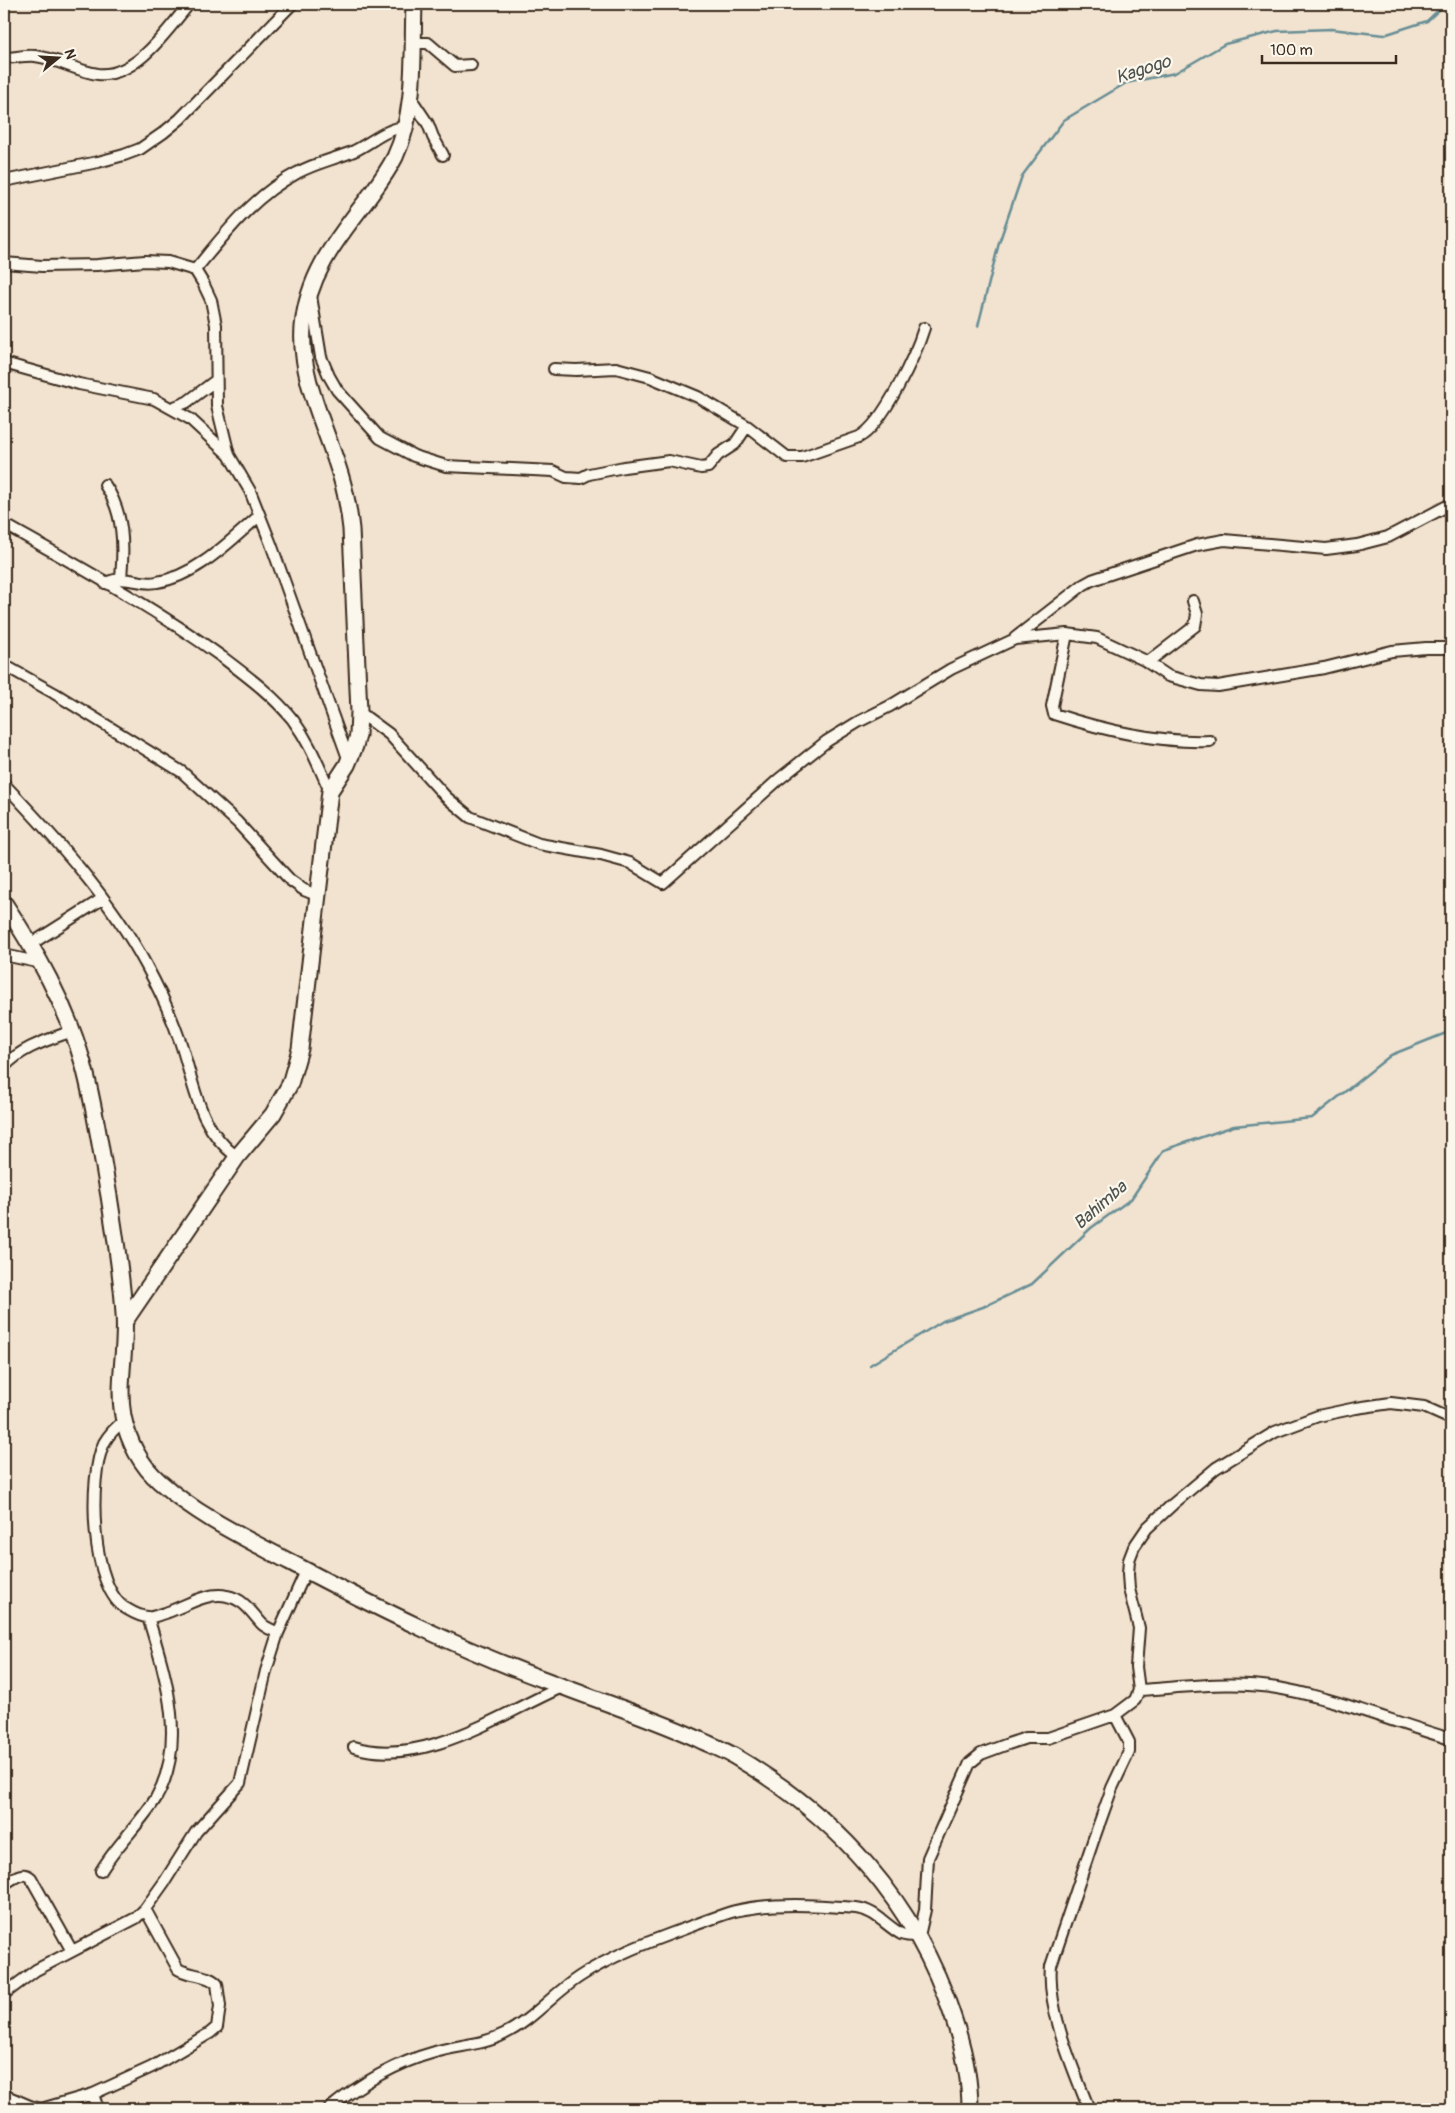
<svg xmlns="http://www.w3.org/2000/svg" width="1455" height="2113" font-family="Pangolin,sans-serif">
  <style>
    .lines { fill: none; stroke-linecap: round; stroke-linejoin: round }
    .stream { stroke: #678d95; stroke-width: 2.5 }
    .minor-casing { stroke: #3b2a1e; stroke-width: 14 }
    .highway-casing { stroke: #3b2a1e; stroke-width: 19 }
    .minor { stroke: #fbf7ec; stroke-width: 10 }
    .highway { stroke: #fbf7ec; stroke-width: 15 }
    .labels { text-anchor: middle; stroke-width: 4.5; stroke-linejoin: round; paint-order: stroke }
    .water-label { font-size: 18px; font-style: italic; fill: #4e5350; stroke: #fbf7ec }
  </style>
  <rect width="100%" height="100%" fill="#f1e3cf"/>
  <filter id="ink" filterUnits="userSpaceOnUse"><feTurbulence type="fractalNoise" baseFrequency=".02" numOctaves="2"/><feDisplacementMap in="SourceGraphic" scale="10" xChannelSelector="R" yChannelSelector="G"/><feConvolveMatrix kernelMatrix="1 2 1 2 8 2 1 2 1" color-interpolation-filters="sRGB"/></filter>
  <g filter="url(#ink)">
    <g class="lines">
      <!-- stream -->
      <path class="stream" d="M978 326 999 243 1022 176 1064 120 1126 83 1175 73 1225 44 1277 31 1331 29 1384 35 1427 21 1445 4
        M870 1365 943 1321 983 1307 1032 1284 1091 1228 1131 1199 1164 1150 1234 1126 1312 1118 1391 1055 1451 1031"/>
      <!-- minor casing -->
      <g class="minor-casing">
        <path id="minor" d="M413 43H428L455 66 471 65
          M4 58C14 58 25 55 35 56 56 58 76 71 98 74 136 78 168 29 189 4
          M410 97 428 124 433 137 443 155
          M4 181 98 162 124 155 140 149 163 133 180 119 292 4
          M4 263 42 266 97 265 145 261 168 262 195 270 203 283 211 300 216 325 217 406 229 455
          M195 270C225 234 253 196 297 173 315 163 335 159 354 151 371 143 386 128 406 127
          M311 296 321 357 329 376 337 390 380 438 414 456 446 466 553 471 566 477 581 478 589 474 624 467 669 461 701 468 708 467 718 455 735 444 747 426 787 457H802L859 437C883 425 916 354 924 328
          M4 363 79 384 154 399 190 419 229 455 250 491 271 544 349 761
          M554 369 576 370 616 368 650 377 698 397 747 426
          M172 408 187 402 215 381
          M105 485C124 513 124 546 121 578
          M4 524C78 566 153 607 222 657 247 676 273 695 293 720 310 743 318 765 330 791
          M105 583C128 573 137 586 157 582 196 576 230 541 259 516
          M1067 634 1052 706 1054 714C1103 730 1158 743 1210 741
          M1015 638 1083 585 1092 580 1197 545 1224 540 1326 549 1357 545 1388 537 1451 504
          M1148 662 1195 626 1197 614 1193 601
          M4 665 54 693 182 772 237 822 290 880 304 890 319 896
          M359 712 389 734 446 797 470 817 539 844 601 855 630 863 663 883 778 780 827 741 858 722 890 706 951 669 1015 639 1067 634 1097 638 1144 660 1168 676 1201 685 1218 686 1324 668 1392 651 1426 648H1451
          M4 784C55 838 111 899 146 965 159 989 171 1015 180 1041 195 1085 197 1127 237 1157
          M31 944 102 899
          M4 955 42 963
          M4 1067C22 1047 48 1040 72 1031
          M124 1421C116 1427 109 1434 104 1443 88 1476 90 1590 127 1609 132 1612 141 1617 148 1617 152 1618 158 1615 162 1614 183 1608 206 1591 227 1596 244 1599 251 1612 262 1624 266 1628 273 1630 278 1633
          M1139 1690C1187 1687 1236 1680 1283 1689 1341 1700 1395 1723 1451 1739
          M354 1747C423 1768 501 1714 562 1687
          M101 1871C117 1844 140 1824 156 1798 188 1742 165 1674 148 1617
          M4 1884C13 1879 22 1870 31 1878L72 1951
          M4 1994 36 1970 136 1918 145 1909 165 1881 196 1832 240 1783 266 1671 278 1633 306 1571
          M93 2094 98 2109
          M4 2095 30 2106 41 2109 93 2094 152 2067 210 2033 217 2027 220 2006 217 1984C208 1974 189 1976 178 1969L145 1909
          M329 2109C359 2084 398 2062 435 2052 458 2045 483 2045 504 2034 531 2021 553 1994 579 1977 612 1955 651 1941 689 1927 704 1922 720 1915 735 1911 774 1902 816 1905 856 1908 875 1910 885 1925 901 1934 906 1936 914 1936 919 1936L925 1910 928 1858 970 1763 981 1754 1008 1744 1026 1738H1048L1115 1715 1135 1700 1139 1690 1136 1667 1139 1628 1129 1589 1128 1574 1129 1560 1134 1547 1147 1528 1173 1504 1216 1468 1275 1432 1318 1416 1356 1408 1391 1403 1424 1407 1451 1419
          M1089 2109C1073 2068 1047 2010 1051 1966L1093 1841 1112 1788 1129 1752V1742L1115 1715"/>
      </g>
      <!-- highway casing -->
      <g class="highway-casing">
        <path id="highway" d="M4 903C37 953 66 1004 83 1063 95 1106 101 1152 109 1196 115 1236 122 1275 124 1314 127 1348 117 1383 123 1416 128 1441 141 1466 160 1482 198 1516 245 1538 290 1562 375 1607 462 1650 553 1683 600 1701 649 1717 696 1738 708 1744 722 1749 734 1756 837 1816 916 1903 953 2017 963 2046 970 2079 970 2109
          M125 1321 237 1157 273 1114 290 1084 300 1049 330 791 347 765 355 746 358 735 359 712 351 529C349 511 346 494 341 477 327 428 299 379 303 327 307 276 336 240 366 201 376 187 387 173 395 157 417 110 412 54 414 4"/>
      </g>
      <!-- minor -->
      <use href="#minor" class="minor"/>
      <!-- highway -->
      <use href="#highway" class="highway"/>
    </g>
  </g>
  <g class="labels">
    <!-- water labels -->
    <g class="water-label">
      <text transform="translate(1143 69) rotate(-18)" y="6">Kagogo</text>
      <text transform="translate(1100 1205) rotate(-41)" y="6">Bahimba</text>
    </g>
  </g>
  <!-- margin -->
  <rect width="1455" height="2113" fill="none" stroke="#fbf7ec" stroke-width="20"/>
  <rect x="10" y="10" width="1435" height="2093" fill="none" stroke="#3b2a1e" stroke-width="2" filter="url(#ink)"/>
  <!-- north arrow -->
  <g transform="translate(58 58) rotate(72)" stroke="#fbf7ec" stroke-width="4" paint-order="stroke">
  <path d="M0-4L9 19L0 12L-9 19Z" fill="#3b2a1e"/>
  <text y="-8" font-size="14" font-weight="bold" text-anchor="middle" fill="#3b2a1e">N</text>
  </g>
  <!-- scale -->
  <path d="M1262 55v8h134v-8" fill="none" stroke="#3b2a1e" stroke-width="2.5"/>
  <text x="1270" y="55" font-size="15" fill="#3b2a1e" stroke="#fbf7ec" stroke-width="4" paint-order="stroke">100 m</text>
</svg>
